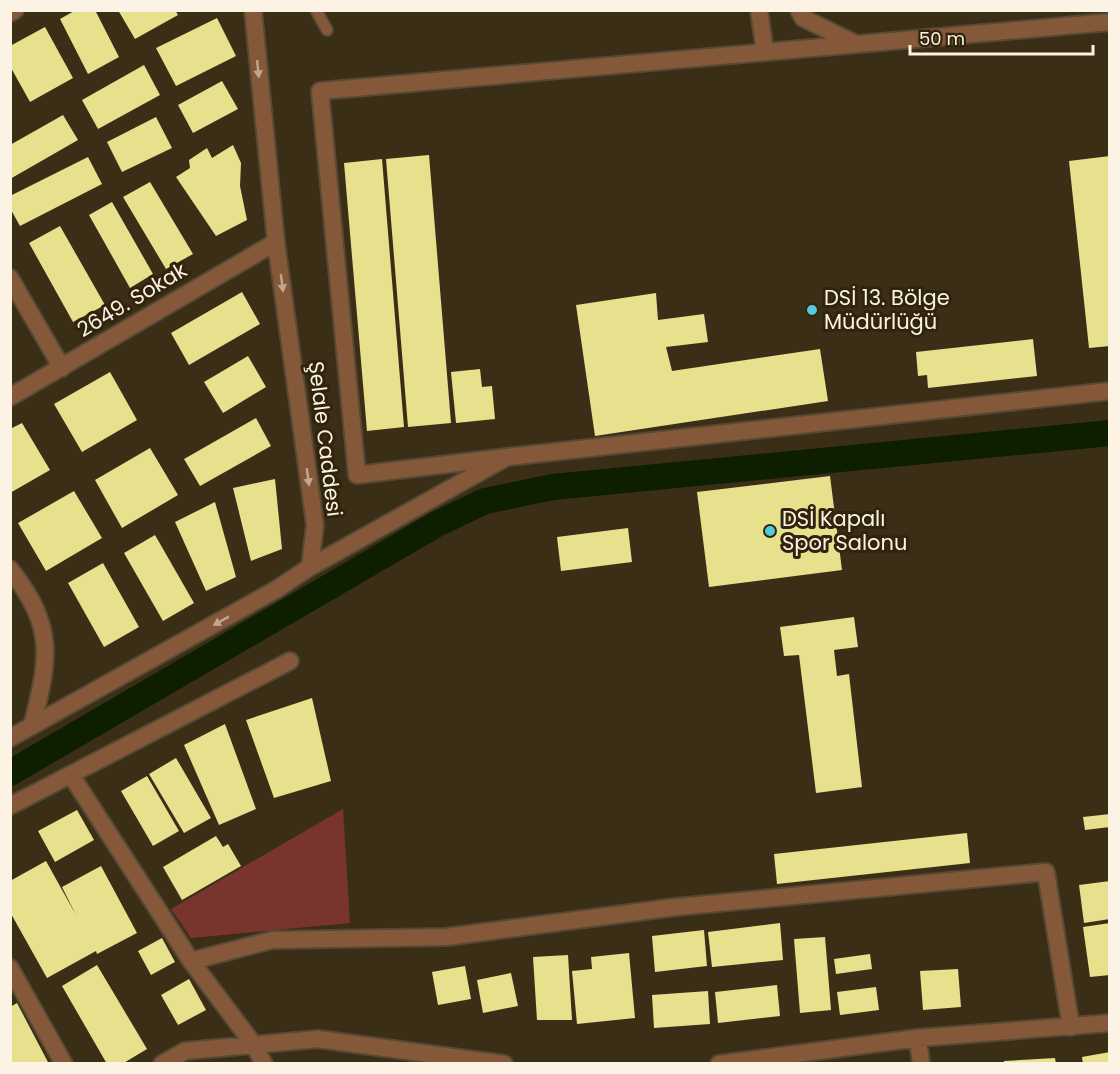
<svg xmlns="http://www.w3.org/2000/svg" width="1120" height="1074" font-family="Poppins,sans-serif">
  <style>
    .green { fill: #7a342e }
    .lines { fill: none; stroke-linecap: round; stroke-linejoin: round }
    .canal { stroke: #0e1e00; stroke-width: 26 }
    .building { fill: #e7e08c }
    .service-casing { stroke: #564a34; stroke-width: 14 }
    .minor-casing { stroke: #564a34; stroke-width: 20 }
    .tertiary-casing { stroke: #564a34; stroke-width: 20 }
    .service { stroke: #86583a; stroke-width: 10 }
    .minor { stroke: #86583a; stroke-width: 16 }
    .tertiary { stroke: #86583a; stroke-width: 16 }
    .oneway { fill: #c1a690 }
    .poi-dot { fill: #53cbdb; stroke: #31240d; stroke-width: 2 }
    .labels { text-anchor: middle; stroke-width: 6; stroke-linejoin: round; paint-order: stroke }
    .poi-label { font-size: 21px; fill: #fcf3e5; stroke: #31240d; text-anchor: start }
    .street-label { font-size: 21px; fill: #fcf3e5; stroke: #31240d }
  </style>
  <rect width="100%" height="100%" fill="#3b2e17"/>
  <!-- green -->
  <path class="green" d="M343 809 350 923 191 938 171 909Z"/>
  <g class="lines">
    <!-- canal -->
    <path class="canal" d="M10 773 437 524 485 501 553 487 1110 433"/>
  </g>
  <!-- building -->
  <path class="building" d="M76 10H95L119 57 88 74 60 19Z
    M118 10H175L178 15 135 39Z
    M217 18 236 56 176 86 156 48Z
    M45 27 73 78 30 102 10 66V46Z
    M144 65 160 95 98 129 82 100Z
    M222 81 238 109 193 133 178 105Z
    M63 115 78 140 10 179V145Z
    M156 117 172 148 122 172 107 142Z
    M233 145 241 163 240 186 247 220 216 236 176 177 190 168 189 160 207 148 212 158Z
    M429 155 451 423 408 427 386 159Z
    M1110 156V346L1089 348 1069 161Z
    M88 157 102 184 20 226 10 208V196Z
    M382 159 404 427 367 431 344 163Z
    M150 182 193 254 166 269 123 197Z
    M112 202 153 274 130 288 89 215Z
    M60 226 105 305 73 322 29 243Z
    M242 292 260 324 189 365 171 333Z
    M656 293 658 320 704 314 708 342 666 347 672 371 820 349 828 401 595 436 576 305Z
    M1033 339 1037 376 928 388 927 375 918 376 916 352Z
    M248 356 266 387 223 413 204 382Z
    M480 369 482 387 492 386 495 419 456 423 451 372Z
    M110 372 137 420 82 452 54 404Z
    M256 418 271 446 200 486 184 459Z
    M22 423 50 470 10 493V429Z
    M150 448 178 495 122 528 95 480Z
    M830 476 842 570 709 587 697 492Z
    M275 479 282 549 251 561 233 488Z
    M74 491 102 538 46 571 18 523Z
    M215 502 236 577 206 591 175 522Z
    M628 528 632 562 561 571 557 537Z
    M155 535 194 603 163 621 124 553Z
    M103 563 139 627 104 647 68 583Z
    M854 617 858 647 834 650 837 676 849 674 862 787 816 793 799 655 784 656 780 627Z
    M312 698 331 781 274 798 246 720Z
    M225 724 256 809 219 825 184 745Z
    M176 758 211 818 184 833 149 774Z
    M147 776 179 831 153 846 121 791Z
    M77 810 94 840 55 862 38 831Z
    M1110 814V827L1085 830 1083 817Z
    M967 833 970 863 777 884 774 854Z
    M216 836 223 847 228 844 241 866 182 900 163 867Z
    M46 861 76 915 62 887 101 866 137 933 97 954 96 951 47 978 10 912V881Z
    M1110 881V919L1084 923 1079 885Z
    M780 923 783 960 712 967 708 932Z
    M1110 923V975L1090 977 1083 927Z
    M704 930 707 966 655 972 652 936Z
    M825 937 831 1010 800 1013 794 939Z
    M162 938 175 962 151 975 138 951Z
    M629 953 635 1018 577 1024 572 971 592 969 591 957Z
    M870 954 872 969 836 974 834 959Z
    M568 955 572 1020H537L533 957Z
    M97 965 147 1049 122 1064H107L62 986Z
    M465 966 471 999 438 1005 432 972Z
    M958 969 961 1007 923 1010 920 971Z
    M511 973 518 1006 483 1013 477 980Z
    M189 979 206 1010 178 1025 161 995Z
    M777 985 780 1016 718 1023 715 992Z
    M876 987 879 1010 840 1015 837 992Z
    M708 991 710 1024 654 1028 652 995Z
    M17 1003 49 1064H10V1007Z
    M1110 1052V1064H1083L1082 1057Z
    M1055 1058 1056 1064H1004V1061Z"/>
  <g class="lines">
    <!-- service casing -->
    <g class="service-casing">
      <path id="service" d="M316 10 327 30"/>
    </g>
    <!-- minor casing -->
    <g class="minor-casing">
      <path id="minor" d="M10 13 15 10
        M10 278 62 368
        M10 397 276 242
        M71 775 191 961 254 1045 264 1064
        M191 961 272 940 446 937 676 907 1046 872 1071 1027
        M10 968 64 1064
        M918 1038 921 1064
        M162 1064 185 1051 318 1039 504 1064
        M719 1064 918 1038 1110 1023"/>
    </g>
    <!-- tertiary casing -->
    <g class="tertiary-casing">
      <path id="tertiary" d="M759 10 765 52
        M799 10 803 18 856 44
        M507 457 357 475 320 91 1110 22
        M310 567 507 457 1110 391
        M10 569C56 628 49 658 32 726
        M10 738 277 589 310 567 315 525 276 242 253 10
        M10 806 290 661"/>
    </g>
    <!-- service -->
    <use href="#service" class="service"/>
    <!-- minor -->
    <use href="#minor" class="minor"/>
    <!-- tertiary -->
    <use href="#tertiary" class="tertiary"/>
  </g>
  <!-- one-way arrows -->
  <defs><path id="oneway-solid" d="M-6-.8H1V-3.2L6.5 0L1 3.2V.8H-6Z" transform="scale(1.5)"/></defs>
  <g class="oneway">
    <use href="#oneway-solid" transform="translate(258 69) rotate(84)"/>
    <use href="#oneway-solid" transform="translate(282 283) rotate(82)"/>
    <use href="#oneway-solid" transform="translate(308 477) rotate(82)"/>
    <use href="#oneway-solid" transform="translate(221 621) rotate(151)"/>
  </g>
  <!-- markers -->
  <g class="poi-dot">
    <circle cx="812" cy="310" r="6"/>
    <circle cx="770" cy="531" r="6"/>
  </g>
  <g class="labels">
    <!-- poi labels -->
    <g class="poi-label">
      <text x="824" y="305">DSİ 13. Bölge<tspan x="824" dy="24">Müdürlüğü</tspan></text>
      <text x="782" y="526">DSİ Kapalı<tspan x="782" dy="24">Spor Salonu</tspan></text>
    </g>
    <!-- street labels -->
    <g class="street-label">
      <text transform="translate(132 300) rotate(-31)" y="7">2649. Sokak</text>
      <text transform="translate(325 439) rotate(83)" y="7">Şelale Caddesi</text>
    </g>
  </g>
  <!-- border -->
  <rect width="1120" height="1074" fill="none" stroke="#fcf3e5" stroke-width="24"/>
  <!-- scale -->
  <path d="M910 45v9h183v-9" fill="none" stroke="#fcf3e5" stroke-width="3"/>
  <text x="919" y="45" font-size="18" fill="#fcf3e5" stroke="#31240d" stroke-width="4.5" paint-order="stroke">50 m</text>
</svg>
